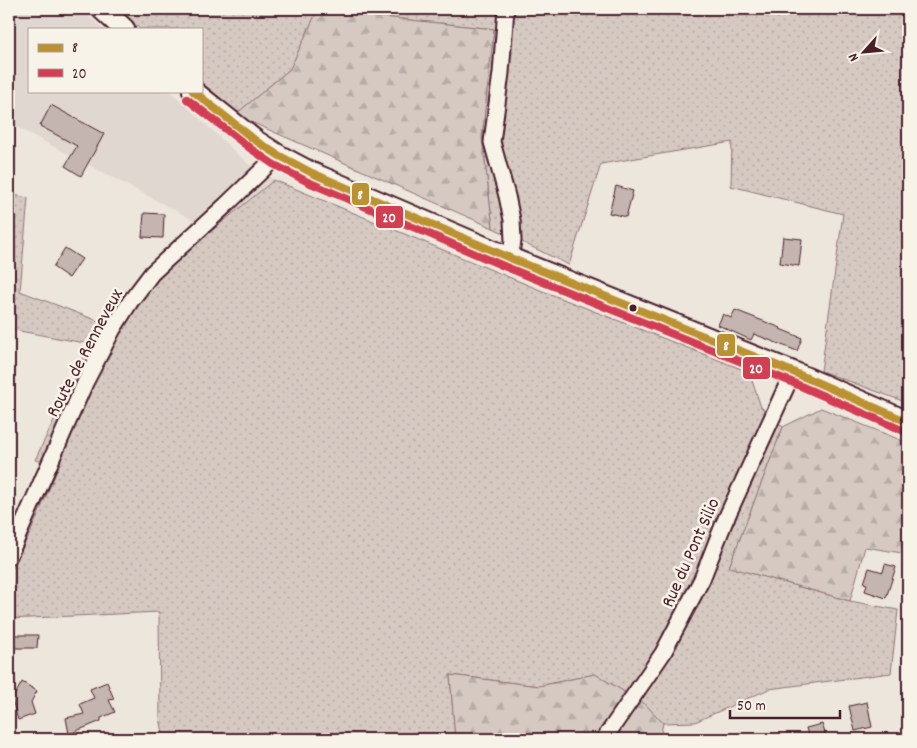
<svg xmlns="http://www.w3.org/2000/svg" width="917" height="748" font-family="Dekko,sans-serif">
  <style>
    .built { fill: #e0d7d0 }
    .grass { fill: url(#grass-dots); stroke: #907476 }
    .forest { fill: url(#forest-firs); stroke: #907476 }
    .building { fill: #c4b5b0; stroke: #4a1f2b }
    .lines { fill: none; stroke-linecap: round; stroke-linejoin: round }
    .minor-casing { stroke: #4a1f2b; stroke-width: 19 }
    .major-casing { stroke: #4a1f2b; stroke-width: 24 }
    .minor { stroke: #f7f3e8; stroke-width: 15 }
    .major { stroke: #f7f3e8; stroke-width: 20 }
    .bus-1-casing { stroke: #f7f3e8; stroke-width: 11 }
    .bus-2-casing { stroke: #f7f3e8; stroke-width: 11 }
    .bus-1 { stroke: #bb9231; stroke-width: 8 }
    .bus-2 { stroke: #d23e52; stroke-width: 8 }
    .bus-dot { fill: #4a1f2b; stroke: #f7f3e8; stroke-width: 2 }
    .labels { text-anchor: middle; stroke-width: 5; stroke-linejoin: round; paint-order: stroke }
    .street-label { font-size: 19px; fill: #4a1f2b; stroke: #f7f3e8 }
    .line-badge { stroke: #f7f3e8; stroke-width: 2 }
    .badge-label { font-size: 14px; text-anchor: middle; font-weight: bold; fill: #fff }
  </style>
  <defs>
    <pattern id="grass-dots" width="8" height="8" patternUnits="userSpaceOnUse" patternTransform="scale(1.25)"><rect width="8" height="8" fill="#d5c9c2"/><path d="M2 2h.1M6 6h.1" fill="none" stroke="#b8aca7" stroke-width="1.8" stroke-linecap="round"/></pattern>
    <pattern id="forest-firs" width="22" height="20" patternUnits="userSpaceOnUse" patternTransform="scale(1.25)"><rect width="22" height="20" fill="#d5c9c2"/><path d="M5 1l3.5 6h-7zM16 11l3.5 6h-7z" fill="#b8aca7"/></pattern>
  </defs>
  <rect width="100%" height="100%" fill="#ece6dd"/>
  <filter id="ink" filterUnits="userSpaceOnUse"><feTurbulence type="fractalNoise" baseFrequency=".02" numOctaves="2"/><feDisplacementMap in="SourceGraphic" scale="10" xChannelSelector="R" yChannelSelector="G"/><feConvolveMatrix kernelMatrix="1 2 1 2 8 2 1 2 1" color-interpolation-filters="sRGB"/></filter>
  <g filter="url(#ink)">
    <!-- built -->
    <path class="built" d="M9 9H81L103 29H29V91H170L248 164 274 180 206 236 190 218 9 123Z"/>
    <!-- grass -->
    <path class="grass" d="M118 9H318L290 69 235 115 201 84V29H140Z
      M356 9H907L908 10V403L821 371 843 214 731 186 732 142 601 164 569 265 493 228 482 137 494 29 354 14Z
      M274 180 540 290 749 372 761 407 783 427 729 567 850 601 898 610 891 673 769 689 695 722 663 723 646 705 595 674 539 686 450 675 455 739H164L160 717 159 612 9 619V575L32 529 59 466 35 460 90 344 9 329V194L28 198 20 291 119 329 146 291 188 250Z"/>
    <!-- forest -->
    <path class="forest" d="M318 9H356L355 14 494 29 482 137 493 228 235 115 290 69Z
      M821 408 908 443V554L865 547 850 601 729 567 783 427Z
      M595 674 646 705 663 723 660 739H455L450 675 539 686Z"/>
    <!-- building -->
    <path class="building" d="M51 105 104 134 81 176 65 166 77 146 40 126Z
      M616 186 633 191 626 217 609 213Z
      M144 213 164 214 163 238 142 237Z
      M783 237 802 239 799 266 780 263Z
      M65 248 82 259 69 278 53 267Z
      M735 310 781 328 780 329 802 338 797 351 754 334 751 340 718 325 723 314 731 318Z
      M885 564 896 567 886 598 865 591 867 584 864 583 869 568 883 572Z
      M9 635H38L37 648H9Z
      M22 682 37 691 31 702 35 714 18 720 12 700Z
      M107 682 114 699 109 700 115 712 101 718V721L69 734 66 718 84 714 80 704 94 698 90 689Z
      M867 702 872 727 855 731 849 706Z
      M822 724 827 739H809L806 728Z"/>
    <g class="lines">
      <!-- minor casing -->
      <g class="minor-casing">
        <path id="minor" d="M506 9 501 73 492 142 507 196 512 220 513 241 510 258
          M9 556 85 383 113 329 130 302 152 273 226 205 278 155
          M604 739 663 653 702 579 724 523 793 372"/>
      </g>
      <!-- major casing -->
      <g class="major-casing">
        <path id="major" d="M102 9 124 29
          M193 91 256 141 278 155 312 173 510 258 793 372 908 422"/>
      </g>
      <!-- minor -->
      <use href="#minor" class="minor"/>
      <!-- major -->
      <use href="#major" class="major"/>
      <!-- bus-1 casing -->
      <g class="bus-1-casing">
        <path id="bus-1" d="M193 91 256 141 278 155 312 173 510 258 793 372 908 422"/>
      </g>
      <!-- bus-2 casing -->
      <g class="bus-2-casing">
        <path id="bus-2" d="M187 99 251 149 273 164 308 182 506 267 789 381 904 431"/>
      </g>
      <!-- bus-1 -->
      <use href="#bus-1" class="bus-1"/>
      <!-- bus-2 -->
      <use href="#bus-2" class="bus-2"/>
    </g>
  </g>
  <!-- markers -->
  <circle class="bus-dot" cx="633" cy="308" r="4.5"/>
  <g class="labels">
    <!-- street labels -->
    <g class="street-label">
      <text transform="translate(83 352) rotate(-62)" y="7">Route de Renneveux</text>
      <text transform="translate(689 552) rotate(-66)" y="7">Rue du Pont Silio</text>
    </g>
  </g>
  <g class="line-badge">
    <rect x="351" y="182" width="19" height="24" rx="5" fill="#bb9231"/>
    <rect x="375" y="205" width="29" height="24" rx="5" fill="#d23e52"/>
    <rect x="716" y="333" width="20" height="24" rx="5" fill="#bb9231"/>
    <rect x="742" y="356" width="29" height="24" rx="5" fill="#d23e52"/>
  </g>
  <g class="badge-label">
    <text x="360" y="199">8</text>
    <text x="389" y="222">20</text>
    <text x="726" y="350">8</text>
    <text x="756" y="373">20</text>
  </g>
  <!-- margin -->
  <rect width="917" height="748" fill="none" stroke="#f7f3e8" stroke-width="30"/>
  <rect x="15" y="15" width="887" height="718" fill="none" stroke="#4a1f2b" stroke-width="2" filter="url(#ink)"/>
  <!-- legend -->
  <rect x="28" y="28" width="175" height="65" fill="#f7f3e8" stroke="#b29e9c"/>
  <rect x="38" y="44" width="25" height="8" fill="#bb9231" stroke="#b29e9c"/>
  <text x="72" y="52" font-size="15" fill="#4a1f2b">8</text>
  <rect x="38" y="69" width="25" height="8" fill="#d23e52" stroke="#b29e9c"/>
  <text x="72" y="78" font-size="15" fill="#4a1f2b">20</text>
  <!-- north arrow -->
  <g transform="translate(864 52) rotate(243)" stroke="#f7f3e8" stroke-width="4" paint-order="stroke">
  <path d="M0-4L9 19L0 12L-9 19Z" fill="#4a1f2b"/>
  <text y="-8" font-size="14" font-weight="bold" text-anchor="middle" fill="#4a1f2b">N</text>
  </g>
  <!-- scale -->
  <path d="M730 710v8h110v-8" fill="none" stroke="#4a1f2b" stroke-width="2.5"/>
  <text x="737" y="710" font-size="15" fill="#4a1f2b" stroke="#f7f3e8" stroke-width="4" paint-order="stroke">50 m</text>
</svg>
